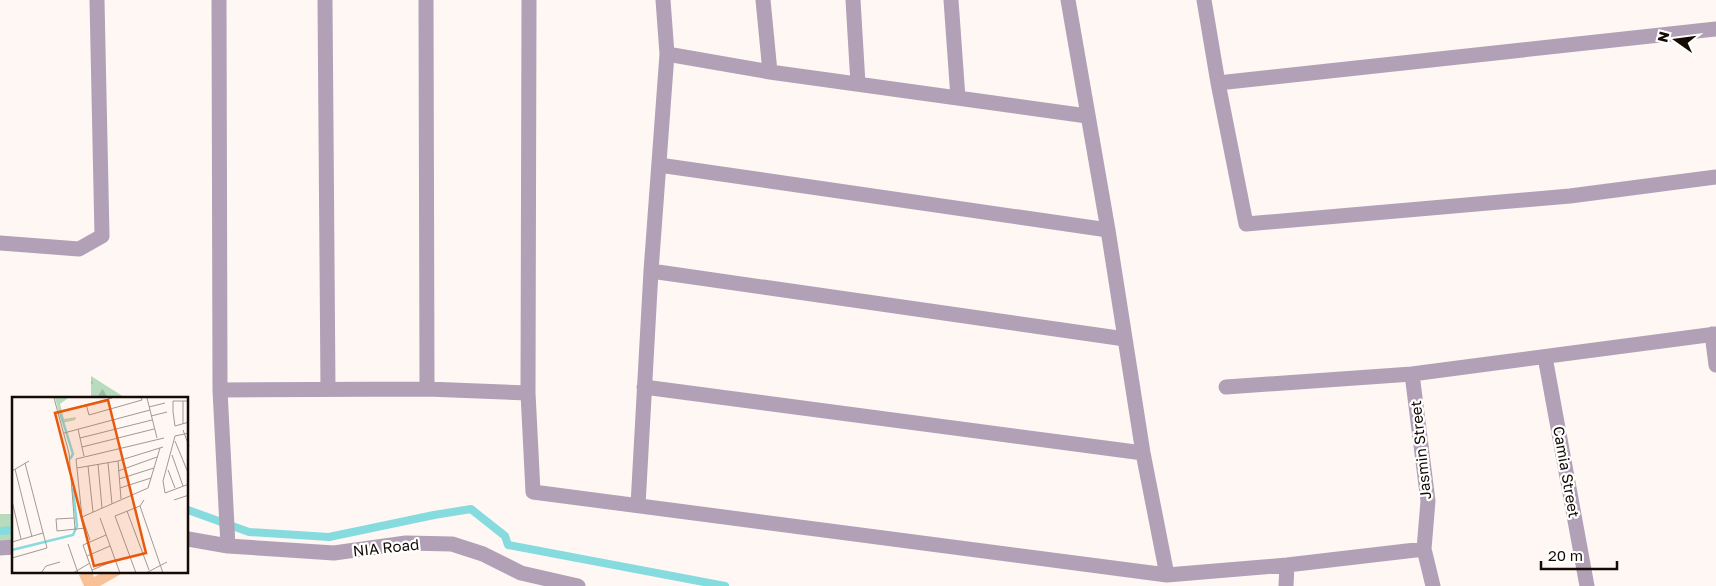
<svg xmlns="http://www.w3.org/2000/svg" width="1716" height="586" font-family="'Golos Text',sans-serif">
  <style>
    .forest { fill: url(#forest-firs) }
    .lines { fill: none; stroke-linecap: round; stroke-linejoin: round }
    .stream { stroke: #85dbde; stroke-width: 8 }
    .building { fill: #f8c198 }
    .street { stroke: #b2a0b6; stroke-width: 15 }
    .labels { text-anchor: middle; stroke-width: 4.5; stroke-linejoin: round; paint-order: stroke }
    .street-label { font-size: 15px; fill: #150b04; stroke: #fff }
    .inset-river { fill: none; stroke: #85dbde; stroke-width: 2.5 }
    .inset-road { fill: none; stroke: #a19993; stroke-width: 1 }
    .view { fill: #e8590c; fill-opacity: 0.15; stroke: #e8590c; stroke-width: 2.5 }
    .inset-edge { fill: none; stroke: #150b04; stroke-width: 2.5 }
  </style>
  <defs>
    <pattern id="forest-firs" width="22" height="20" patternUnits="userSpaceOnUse" patternTransform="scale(1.25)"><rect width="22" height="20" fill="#b6dbbd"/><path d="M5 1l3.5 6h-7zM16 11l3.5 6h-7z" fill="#9cbba1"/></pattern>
  </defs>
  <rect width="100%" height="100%" fill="#fef7f3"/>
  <!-- forest -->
  <path class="forest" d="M91 376 124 397V398H91Z
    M0 514H14V554L0 555Z"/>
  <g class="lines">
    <!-- stream -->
    <path class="stream" d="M188 510 249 532 329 537 434 515 471 509 505 536 508 545 725 586
      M2 531 14 530"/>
  </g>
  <!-- building -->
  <path class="building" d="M86 572H92L94 577 103 572H118L121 574 100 586H84L79 575Z"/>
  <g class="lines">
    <!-- street -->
    <path class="street" d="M219 0 220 390 228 546
      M325 0 328 389
      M426 0 427 389
      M529 0 528 393 533 492 1167 575 1287 565 1424 549
      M763 0 770 72
      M853 0 858 84
      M951 0 958 98
      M1068 0 1108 230 1143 453 1167 575
      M1204 0 1218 83 1246 224 1570 196 1716 177
      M667 54 770 72 1087 116
      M1218 83 1716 29
      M659 165 1108 230
      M0 243 79 249 102 236 97 0
      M651 271 1125 339
      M1712 334 1716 365
      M1545 357 1587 586
      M1412 374 1428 501 1424 549 1433 586
      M644 387 1143 453
      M1226 387 1412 374 1716 334
      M220 390 427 389 528 393
      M638 505 651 271 667 54 663 0
      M188 539 228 546 334 553 406 543 452 544 483 554 521 573 578 586
      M0 548 14 547
      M1286 586 1287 565"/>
  </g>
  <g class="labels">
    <!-- street labels -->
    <g class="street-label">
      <text transform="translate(1421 450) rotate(-96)" y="5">Jasmin Street</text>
      <text transform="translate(1566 472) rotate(80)" y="5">Camia Street</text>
      <text transform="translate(386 548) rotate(-6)" y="5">NIA Road</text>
    </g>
  </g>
  <!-- overview -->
  <g transform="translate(12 397)">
    <rect width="176" height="176" fill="#fef7f3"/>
    <path d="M43 1H56L48 7 52 22 64 20 63 23 50 26Z" fill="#b6dbbd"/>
    <path class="inset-river" d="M48 15 61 57 58 62M0 153 61 138 65 129 61 91"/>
    <path class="inset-road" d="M42 1 57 56 63 132M135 1 145 41M177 4H161V15L163 29 177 25M74 7 77 18 130 3 129 1M137 10 153 6M47 15 100 1M139 19 155 15M171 27V4M66 32 72 59M171 33 177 49M52 36 138 13M177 36 163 39 151 84 153 96 177 87M68 41 140 23M163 44 177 78M70 50 142 32M160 58 171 89M106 64 109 102M96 66 100 107M86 67 90 111M76 69 81 115M65 71 106 64 151 50M3 72 20 140M156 73 163 91M0 74 17 64M106 74 145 60M107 82 142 71M108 91 139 81M162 103 177 98M0 104 9 142M128 109 151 176M115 114 137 173M70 120 136 91 148 51M62 121 44 122 45 134 74 131M88 121 108 176M78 143 70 120 64 62 152 41M0 145 31 136M56 147 66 176M75 159 98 149M0 161 35 151 13 66M80 173 104 163M8 176H29M29 176 34 169 48 165M61 176 78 166M81 176 71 148 94 138M124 176 103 119 128 109 132 103M134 176 155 165"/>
    <path class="view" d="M96 3 134 156 82 169 43 16Z"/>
    <rect width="176" height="176" class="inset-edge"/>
  </g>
  <!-- north arrow -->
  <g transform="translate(1676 40) rotate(284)" stroke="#ffffff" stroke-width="4" paint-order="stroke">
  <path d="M0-4L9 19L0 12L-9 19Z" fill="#150b04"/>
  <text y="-8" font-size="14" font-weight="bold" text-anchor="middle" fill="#150b04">N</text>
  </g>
  <!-- scale -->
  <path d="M1541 561v8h76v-8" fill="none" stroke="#150b04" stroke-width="2.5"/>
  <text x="1548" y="561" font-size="15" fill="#150b04" stroke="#ffffff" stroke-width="4" paint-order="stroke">20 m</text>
</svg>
